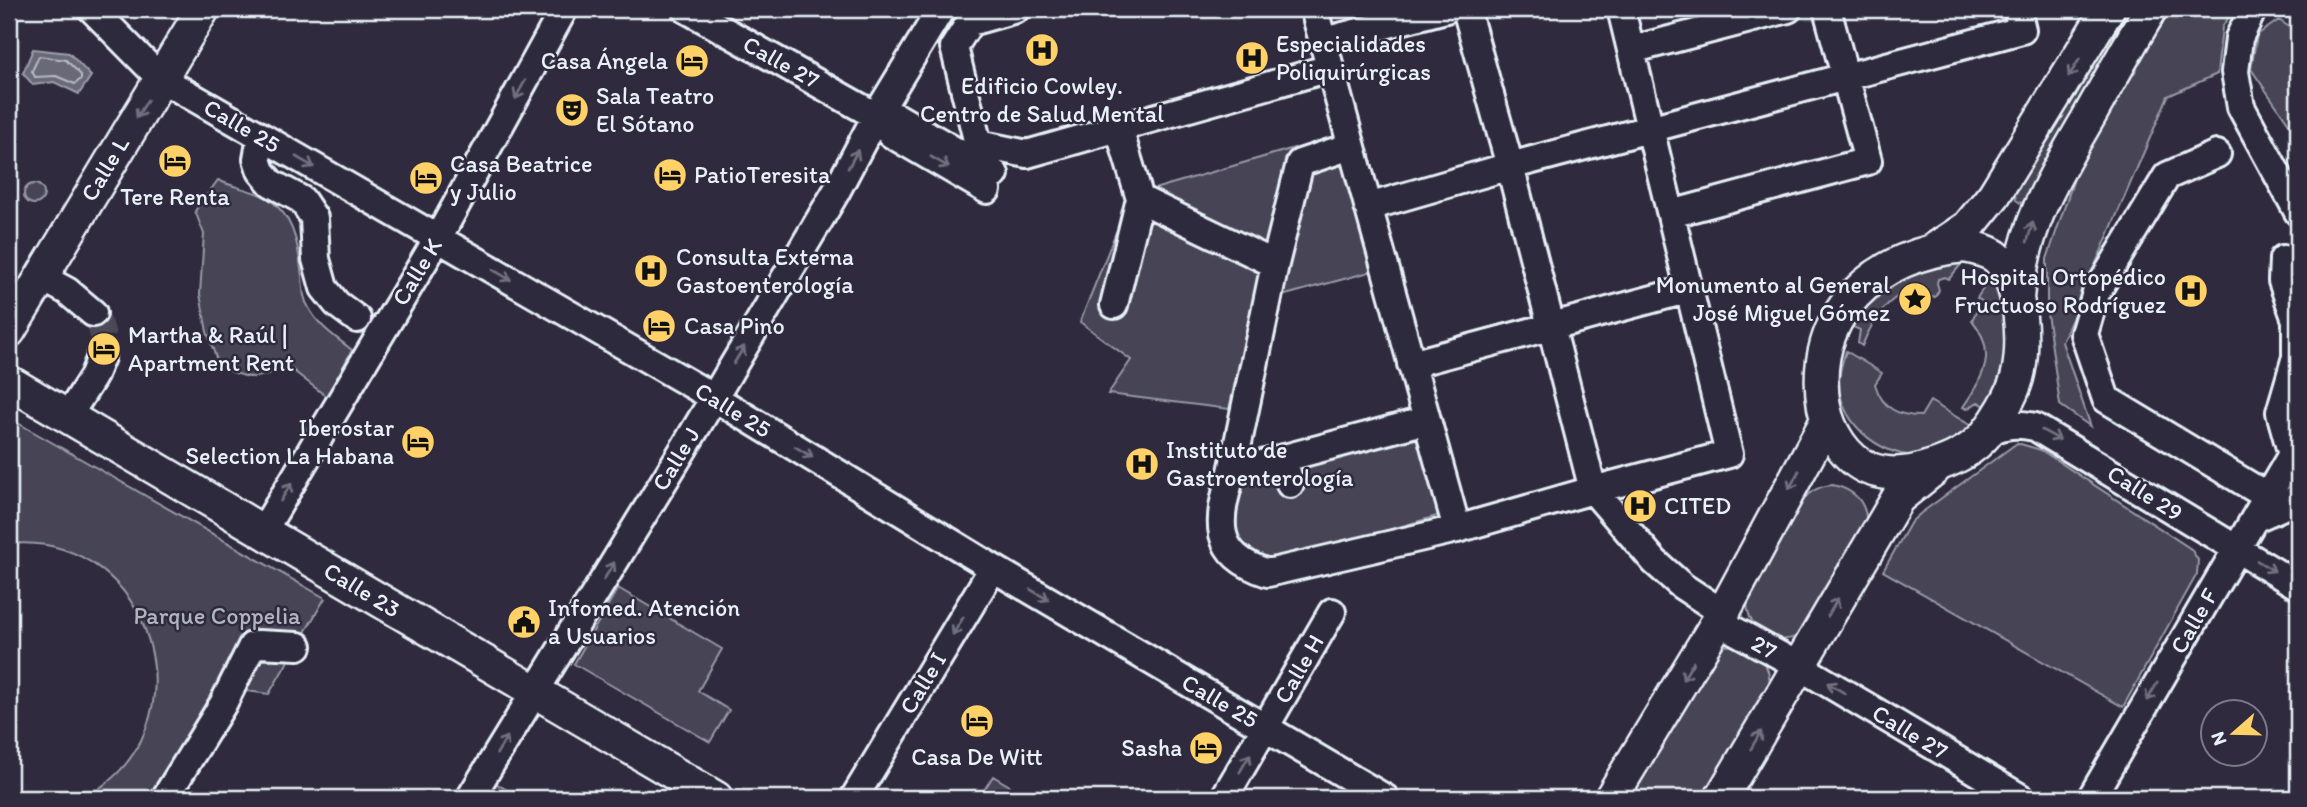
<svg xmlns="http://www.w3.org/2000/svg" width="2307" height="807" font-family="Itim,sans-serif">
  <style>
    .green { fill: #464455; stroke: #979aa6; stroke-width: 2 }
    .water { fill: #696978; stroke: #9c9fab; stroke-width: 2 }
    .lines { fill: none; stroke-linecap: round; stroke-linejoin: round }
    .shore { stroke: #b5bbc5; stroke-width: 2 }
    .minor-tunnel { stroke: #4b4859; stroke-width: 26; stroke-dasharray: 26 13; stroke-linecap: butt }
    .minor-casing { stroke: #e8f1f8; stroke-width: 32 }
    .major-casing { stroke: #e8f1f8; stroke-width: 37 }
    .minor { stroke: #2f2a3d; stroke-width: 26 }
    .major { stroke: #2f2a3d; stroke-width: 32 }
    .oneway { stroke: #70707e }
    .labels { text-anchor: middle; stroke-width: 5; stroke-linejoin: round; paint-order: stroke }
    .poi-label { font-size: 24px; fill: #e8f1f8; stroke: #2f2a3d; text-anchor: start }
    .street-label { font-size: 24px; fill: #e8f1f8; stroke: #2f2a3d }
    .park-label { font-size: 24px; fill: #afb4bf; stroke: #2f2a3d }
  </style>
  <rect width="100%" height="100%" fill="#2f2a3d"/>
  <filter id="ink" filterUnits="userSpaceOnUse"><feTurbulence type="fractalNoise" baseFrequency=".0143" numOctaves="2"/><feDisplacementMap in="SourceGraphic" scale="14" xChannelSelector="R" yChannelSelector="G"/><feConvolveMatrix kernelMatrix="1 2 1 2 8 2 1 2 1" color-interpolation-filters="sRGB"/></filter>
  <g filter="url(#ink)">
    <!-- green -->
    <path class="green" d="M2122 9H2141L2026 201 2020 203 2016 200 2014 189Z
      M2168 9H2234L2222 27 2217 74 2168 96 2062 342 2091 427 2060 405 2047 313V259L2076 173Z
      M2279 20 2298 33V137L2251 69 2257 35Z
      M1294 148 1268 251 1154 189Z
      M1340 157 1373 271 1278 297 1310 168Z
      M218 180C238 190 260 189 277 206 296 224 299 252 302 277 303 288 303 299 309 308 318 326 337 338 352 350L327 397 286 365C258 382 248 380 219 366L207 332 200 294 204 234 195 211Z
      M24 194a10 10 0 1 1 20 0a10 10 0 1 1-20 0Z
      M1130 197 1260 269 1229 409 1108 394 1131 360 1080 322Z
      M1962 263 1949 279 1945 277 1938 279 1937 283 1939 290 1935 297C1929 295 1923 293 1918 292 1890 289 1871 324 1862 346L1858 343 1860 330 1851 326C1857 317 1863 306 1870 298 1895 272 1928 267 1962 263Z
      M1990 278C1994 285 2000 293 2004 301 2021 335 2002 376 1987 407L1978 402 1967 409 1963 407C1984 377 1998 352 1972 320L1976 312 1982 309 1983 302 1977 298Z
      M1846 351 1882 373 1875 384C1882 408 1897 416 1921 416L1930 401 1973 427C1966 433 1960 441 1952 446 1910 473 1850 441 1840 394 1837 379 1841 366 1846 351Z
      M9 418 325 598 269 694 215 687 150 798H83C212 731 154 530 9 544Z
      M1424 437 1444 514 1263 566 1239 552 1226 507 1239 483Z
      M2017 443 2041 450 2191 549 2198 560 2197 574 2123 707 1883 571 1911 522 1921 513Z
      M1833 485C1856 490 1867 503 1867 527L1807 631C1775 652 1744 632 1747 594L1802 500C1812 490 1820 486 1833 485Z
      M618 588 722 649 698 691 729 710 710 742 574 664Z
      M1737 645C1760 655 1770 660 1770 688L1706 798H1621L1713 651 1724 646Z
      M993 776 1030 798H979Z
      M494 782 520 798H484Z"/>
    <!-- water -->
    <path class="water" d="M33 49 69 53 91 76 79 94 54 82 33 85 23 73Z"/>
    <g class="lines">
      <!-- shore -->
      <path class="shore" d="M39 56 66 60 81 75V79L75 84 56 76 35 77 32 71Z"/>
      <!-- minor-tunnel -->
      <path class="minor-tunnel" d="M93 313C103 327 106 341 101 357"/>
      <!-- minor casing -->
      <g class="minor-casing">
        <path id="minor" d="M92 9 160 78 713 397 993 568 1385 798
          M686 9 876 116
          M1016 9 970 22 954 47 978 144 1027 154 1330 68
          M1314 9 1457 529
          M1466 9 1510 166 1593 490 1655 562 1682 586 1723 613 1730 628 1799 666 2021 798
          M2253 9 2239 38 2235 72 2241 107 2298 212
          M1324 41 1446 9
          M1631 50 1788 9
          M1119 129 1140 199 1275 264
          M261 137 257 159 261 171 271 183 302 200 314 218 316 259 324 288 337 304 357 319
          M1351 146 1300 163 1275 264 1232 472C1217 521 1211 555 1268 573L1457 529 1593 490 1729 454 1621 9
          M2217 154 2167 176 2096 293 2084 334 2106 399 2267 496
          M987 190 891 134 876 116 897 117 995 174
          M1368 207 1510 166 2022 30 2017 9
          M1671 214 1868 161 1827 9
          M2283 259 2282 281 2296 320V357L2280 412 2292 455
          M41 277 67 291 93 313
          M1114 305 1140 199
          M1411 364 1690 289
          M68 416 93 377 101 357
          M1987 433C2004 424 2016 423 2035 427L2298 586
          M1283 458 1290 484
          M1232 472 1427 420
          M2254 519 2292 502 2298 497
          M263 531 438 238 564 9
          M165 798 223 704 252 646 258 644 298 646
          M470 798 683 450 836 192 876 116 941 9
          M854 798 993 568
          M1224 798 1332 612
          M2091 798 2298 444"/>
      </g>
      <!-- major casing -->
      <g class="major-casing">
        <path id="major" d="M1965 246C1975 248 1986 250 1995 256 2022 278 2026 346 2017 378 2012 396 1998 419 1986 434 1972 451 1948 462 1927 468 1909 474 1889 476 1870 469 1846 460 1829 432 1824 407 1808 314 1876 253 1965 246Z
          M1935 249 1968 227 1994 195 2108 9
          M2017 298C2023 227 2052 180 2087 120 2108 83 2129 45 2151 9
          M9 331 203 9
          M9 382 716 798
          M1611 798 1723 613 1827 420
          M1721 798 1898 498 1934 469"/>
      </g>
      <!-- minor -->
      <use href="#minor" class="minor"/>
      <!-- major -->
      <use href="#major" class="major"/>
    </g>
    <!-- one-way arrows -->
    <defs><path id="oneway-shaft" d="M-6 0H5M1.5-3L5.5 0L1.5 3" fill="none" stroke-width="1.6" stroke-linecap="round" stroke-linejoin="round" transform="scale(1.75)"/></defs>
    <g class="oneway">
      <use href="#oneway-shaft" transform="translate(2074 68) rotate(122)"/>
      <use href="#oneway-shaft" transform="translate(520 90) rotate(119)"/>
      <use href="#oneway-shaft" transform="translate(142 109) rotate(121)"/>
      <use href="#oneway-shaft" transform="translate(853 159) rotate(-62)"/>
      <use href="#oneway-shaft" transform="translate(305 162) rotate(30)"/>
      <use href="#oneway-shaft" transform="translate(940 162) rotate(30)"/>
      <use href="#oneway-shaft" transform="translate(2030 232) rotate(-74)"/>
      <use href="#oneway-shaft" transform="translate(502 275) rotate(30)"/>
      <use href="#oneway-shaft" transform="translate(739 355) rotate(-59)"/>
      <use href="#oneway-shaft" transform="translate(2051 435) rotate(29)"/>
      <use href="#oneway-shaft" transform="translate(804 452) rotate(31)"/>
      <use href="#oneway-shaft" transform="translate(1794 480) rotate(118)"/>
      <use href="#oneway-shaft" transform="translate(286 492) rotate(-59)"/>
      <use href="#oneway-shaft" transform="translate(2266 566) rotate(31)"/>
      <use href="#oneway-shaft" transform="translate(609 571) rotate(-59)"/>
      <use href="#oneway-shaft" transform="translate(1040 595) rotate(30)"/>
      <use href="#oneway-shaft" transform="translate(1833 607) rotate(-61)"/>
      <use href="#oneway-shaft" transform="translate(958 626) rotate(121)"/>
      <use href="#oneway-shaft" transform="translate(1688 671) rotate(121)"/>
      <use href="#oneway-shaft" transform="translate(1836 688) rotate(-149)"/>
      <use href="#oneway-shaft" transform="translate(2152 692) rotate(120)"/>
      <use href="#oneway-shaft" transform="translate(1756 740) rotate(-60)"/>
      <use href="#oneway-shaft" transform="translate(502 745) rotate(-59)"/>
      <use href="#oneway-shaft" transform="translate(1245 763) rotate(-60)"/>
    </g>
  </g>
  <!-- icons -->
  <defs>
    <g id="hospital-disc" transform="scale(1.75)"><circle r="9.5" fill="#ffd166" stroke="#2f2a3d"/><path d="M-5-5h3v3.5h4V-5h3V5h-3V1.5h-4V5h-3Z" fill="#111"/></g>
    <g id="hotel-disc" transform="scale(1.75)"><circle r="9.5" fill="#ffd166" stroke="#2f2a3d"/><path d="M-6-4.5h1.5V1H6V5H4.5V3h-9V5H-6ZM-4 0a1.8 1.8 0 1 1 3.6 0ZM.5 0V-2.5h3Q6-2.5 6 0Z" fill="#111"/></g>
    <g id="theatre-disc" transform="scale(1.75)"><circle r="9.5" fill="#ffd166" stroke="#2f2a3d"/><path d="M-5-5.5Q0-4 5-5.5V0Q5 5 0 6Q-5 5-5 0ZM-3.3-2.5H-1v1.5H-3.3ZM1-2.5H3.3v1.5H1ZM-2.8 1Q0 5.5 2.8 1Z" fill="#111"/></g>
    <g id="sight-disc" transform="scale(1.75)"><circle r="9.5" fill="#ffd166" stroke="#2f2a3d"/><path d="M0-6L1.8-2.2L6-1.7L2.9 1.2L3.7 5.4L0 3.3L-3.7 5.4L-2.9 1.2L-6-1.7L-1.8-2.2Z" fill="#111"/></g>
    <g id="civic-disc" transform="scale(1.75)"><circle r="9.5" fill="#ffd166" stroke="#2f2a3d"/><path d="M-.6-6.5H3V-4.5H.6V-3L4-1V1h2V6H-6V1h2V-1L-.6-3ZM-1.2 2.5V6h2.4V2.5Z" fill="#111"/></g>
  </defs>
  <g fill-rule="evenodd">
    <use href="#hospital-disc" x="1042" y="50"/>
    <use href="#hospital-disc" x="1252" y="58"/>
    <use href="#hotel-disc" x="692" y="61"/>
    <use href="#theatre-disc" x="572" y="110"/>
    <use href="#hotel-disc" x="175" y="161"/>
    <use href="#hotel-disc" x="670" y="175"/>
    <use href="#hotel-disc" x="426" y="178"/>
    <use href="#hospital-disc" x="651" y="271"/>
    <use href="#hospital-disc" x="2191" y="291"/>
    <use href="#sight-disc" x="1915" y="299"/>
    <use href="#hotel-disc" x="659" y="326"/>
    <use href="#hotel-disc" x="104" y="349"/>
    <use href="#hotel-disc" x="418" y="442"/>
    <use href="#hospital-disc" x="1142" y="464"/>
    <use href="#hospital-disc" x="1640" y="506"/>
    <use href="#civic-disc" x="524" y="622"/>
    <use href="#hotel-disc" x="977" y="721"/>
    <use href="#hotel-disc" x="1206" y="748"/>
  </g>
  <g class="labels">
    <!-- poi labels -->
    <g class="poi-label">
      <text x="1276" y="52">Especialidades<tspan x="1276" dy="28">Poliquirúrgicas</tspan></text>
      <text x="668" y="69" text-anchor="end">Casa Ángela</text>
      <text x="1042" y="94" text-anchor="middle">Edificio Cowley.<tspan x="1042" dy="28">Centro de Salud Mental</tspan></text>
      <text x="596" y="104">Sala Teatro<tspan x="596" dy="28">El Sótano</tspan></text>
      <text x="450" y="172">Casa Beatrice<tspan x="450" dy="28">y Julio</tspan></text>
      <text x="694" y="183">PatioTeresita</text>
      <text x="175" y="205" text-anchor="middle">Tere Renta</text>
      <text x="676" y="265">Consulta Externa<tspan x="676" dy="28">Gastoenterología</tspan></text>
      <text x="2166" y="285" text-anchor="end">Hospital Ortopédico<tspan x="2166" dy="28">Fructuoso Rodríguez</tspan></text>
      <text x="1890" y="293" text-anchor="end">Monumento al General<tspan x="1890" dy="28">José Miguel Gómez</tspan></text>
      <text x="684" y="334">Casa Pino</text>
      <text x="128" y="343">Martha &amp; Raúl |<tspan x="128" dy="28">Apartment Rent</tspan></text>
      <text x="394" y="436" text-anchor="end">Iberostar<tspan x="394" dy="28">Selection La Habana</tspan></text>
      <text x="1166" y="458">Instituto de<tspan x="1166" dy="28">Gastroenterología</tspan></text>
      <text x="1664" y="514">CITED</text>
      <text x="548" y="616">Infomed. Atención<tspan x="548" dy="28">a Usuarios</tspan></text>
      <text x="1182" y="756" text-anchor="end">Sasha</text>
      <text x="977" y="765" text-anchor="middle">Casa De Witt</text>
    </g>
    <!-- street labels -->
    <g class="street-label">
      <text transform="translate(781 62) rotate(29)" y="8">Calle 27</text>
      <text transform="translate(242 126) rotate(30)" y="8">Calle 25</text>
      <text transform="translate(105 169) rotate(-59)" y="8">Calle L</text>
      <text transform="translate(417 272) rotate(-59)" y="8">Calle K</text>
      <text transform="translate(733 410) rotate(31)" y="8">Calle 25</text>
      <text transform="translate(676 459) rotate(-59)" y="8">Calle J</text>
      <text transform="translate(2145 493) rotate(32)" y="8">Calle 29</text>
      <text transform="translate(362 590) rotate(31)" y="8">Calle 23</text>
      <text transform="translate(2194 621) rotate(-60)" y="8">Calle F</text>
      <text transform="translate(1764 647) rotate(29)" y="8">27</text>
      <text transform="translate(1299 669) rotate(-60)" y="8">Calle H</text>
      <text transform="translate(923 683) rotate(-59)" y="8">Calle I</text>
      <text transform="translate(1220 701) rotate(30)" y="8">Calle 25</text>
      <text transform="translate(1910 732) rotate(31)" y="8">Calle 27</text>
    </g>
    <!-- park labels -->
    <g class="park-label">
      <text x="217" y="624">Parque Coppelia</text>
    </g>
  </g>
  <!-- margin -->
  <rect width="2307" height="807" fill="none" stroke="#2f2a3d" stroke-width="35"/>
  <rect x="18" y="18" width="2272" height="772" fill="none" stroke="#e8f1f8" stroke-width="2.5" filter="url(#ink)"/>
  <!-- north arrow -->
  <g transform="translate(2234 733) rotate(250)"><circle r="33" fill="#2f2a3d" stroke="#797a88" stroke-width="2"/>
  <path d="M0-5L12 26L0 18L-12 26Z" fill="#ffd166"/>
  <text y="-10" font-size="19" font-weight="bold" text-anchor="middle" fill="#e8f1f8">N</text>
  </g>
</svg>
